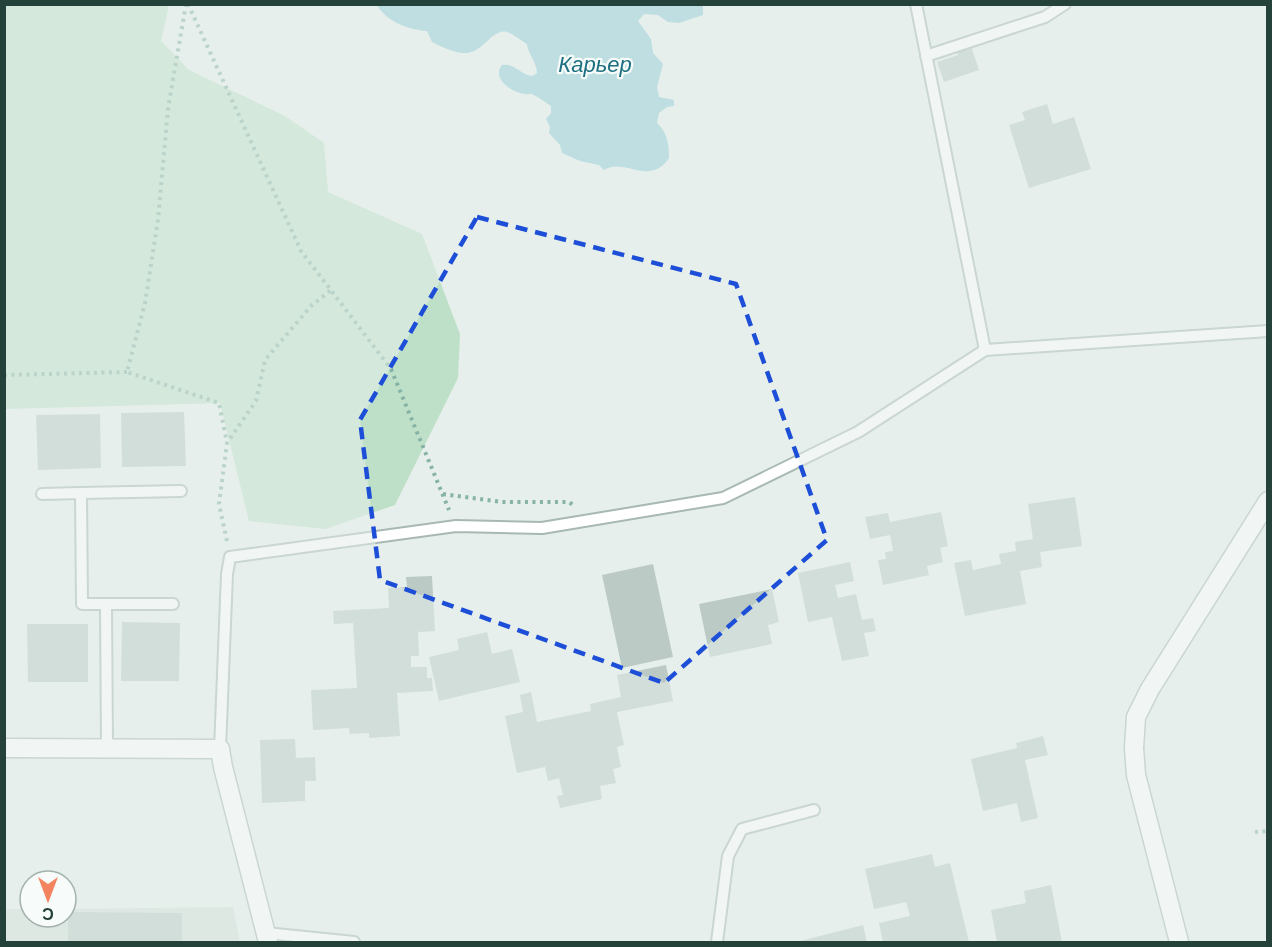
<svg xmlns="http://www.w3.org/2000/svg" width="1272" height="947" font-family="Helvetica,sans-serif">
  <style>
    .built { fill: #d4dfda }
    .green { fill: #bfe0c8 }
    .water { fill: #8ec9d4 }
    .building { fill: #bbcac4 }
    .lines { fill: none; stroke-linecap: round; stroke-linejoin: round }
    .lane-casing { stroke: #a8b8b2; stroke-width: 14 }
    .street-casing { stroke: #a8b8b2; stroke-width: 21 }
    .path { stroke: #86b3a5; stroke-width: 4; stroke-dasharray: 3 4.5; stroke-linecap: butt }
    .lane { stroke: #fff; stroke-width: 10 }
    .street { stroke: #fff; stroke-width: 18 }
    .marked { fill: none; stroke: #1d4ed8; stroke-width: 4.5; stroke-dasharray: 12 8; stroke-linejoin: round }
    .labels { text-anchor: middle; stroke-width: 4.5; stroke-linejoin: round; paint-order: stroke }
    .water-label { font-size: 22px; font-style: italic; fill: #1c6f80; stroke: #f7fbf9 }
  </style>
  <rect width="100%" height="100%" fill="#e6efeb"/>
  <!-- built -->
  <path class="built" d="M233 907 240 942H5L4 909H30V917H66V909Z"/>
  <!-- green -->
  <path class="green" d="M4 5H169L161 41 189 70 285 116 324 143 328 192 422 234 460 334 458 378 395 505 325 529 249 521 220 403 5 409Z"/>
  <!-- water -->
  <path class="water" d="M377 5H703V15L679 23 668 22 658 15 644 14 638 21 651 39 653 53 663 64 657 87 659 97 674 100V106L667 107 659 113 657 123C667 132 669 144 669 158 649 187 625 157 604 170L599 165 580 161 562 153 560 145 549 133 550 127 546 119 551 113V106C545 102 540 98 534 95 529 92 531 95 525 94 512 93 491 78 502 65 515 63 520 75 532 76L537 73C537 63 528 54 527 44 520 40 513 34 507 32 493 28 483 52 467 53 456 54 442 47 432 42L427 31C408 30 386 21 377 5Z"/>
  <!-- building -->
  <path class="building" d="M971 46 979 70 944 82 937 62 958 55 957 51Z
    M1047 104 1053 124 1074 117 1091 169 1029 188 1009 125 1025 120 1022 112Z
    M184 412 186 466 122 467 121 413Z
    M100 414 101 468 38 470 36 415Z
    M1075 497 1082 546 1040 552 1042 567 1020 571 1026 604 965 616 954 563 971 560 973 570 1001 564 999 554 1016 551 1015 542 1033 539 1028 504Z
    M941 512 948 546 940 548 943 562 927 566 929 575 883 585 878 560 886 559 885 552 893 551 890 535 870 539 865 517 888 513 890 522Z
    M850 562 854 581 835 585 838 598 856 594 862 620 873 618 876 631 864 633 869 656 842 661 832 617 808 622 798 573Z
    M653 564 673 657 622 668 602 575Z
    M432 576 435 631 418 632 419 656H411V667H427V678H432L433 691 397 693 400 736 369 738V733L350 734 349 728 313 730 311 690 357 688 353 623 334 624 333 611 389 608 388 588 407 587 406 577Z
    M772 589 779 622 768 625 772 644 710 657 699 604Z
    M122 622 180 623 179 681H121Z
    M27 624H88V682H28Z
    M487 632 492 654 512 649 520 682 439 701 429 657 459 650 457 639Z
    M666 665 673 701 617 712 624 745 617 747 621 767 613 769 616 783 600 786 602 799 560 808 557 796 563 795 559 778 548 781 545 767 517 773 505 716 523 712 520 695 531 692 537 722 591 711 590 704 621 697 617 675Z
    M1043 736 1048 755 1025 760 1038 818 1021 822 1017 803 983 811 971 759 1017 748 1016 743Z
    M295 739 296 758 315 757 316 781H305V801L262 803 260 740Z
    M932 854 935 867 950 863 969 942H883L879 923 910 916 906 902 874 909 865 869Z
    M1051 885 1062 942H997L991 910 1026 903 1024 891Z
    M68 912 182 913V942H68Z
    M863 925 867 942H796Z"/>
  <g class="lines">
    <!-- lane casing -->
    <g class="lane-casing">
      <path id="lane" d="M916 4 985 350
        M926 56 1045 17 1065 4
        M42 494 81 493
        M106 604H173
        M107 747 106 604H82L81 493 181 491
        M220 749 227 574 230 557 456 526 542 528 723 498 858 432 985 350 1268 331
        M266 933 354 942
        M717 942 728 856 742 829 814 810"/>
    </g>
    <!-- street casing -->
    <g class="street-casing">
      <path id="street" d="M4 748 220 749 223 767 268 942
        M1179 942 1136 775 1134 748 1136 717 1150 689 1268 501"/>
    </g>
    <!-- path -->
    <path class="path" d="M186 4 168 109 158 220 145 303 127 372 219 403 227 443
      M188 4 301 251 391 369 449 510
      M4 375 127 372
      M443 494 502 502H569L573 505
      M227 541 219 504 227 443 256 401 265 360 311 306 331 290
      M1255 832 1268 831"/>
    <!-- lane -->
    <use href="#lane" class="lane"/>
    <!-- street -->
    <use href="#street" class="street"/>
  </g>
  <!-- marked area -->
  <path d="M0 0H1272V947H0ZM477 217 736 284 827 540 664 683 380 580 360 420Z" fill="#e6efeb" fill-opacity=".55" fill-rule="evenodd"/>
  <path class="marked" d="M477 217 736 284 827 540 664 683 380 580 360 420Z"/>
  <g class="labels">
    <!-- water labels -->
    <g class="water-label">
      <text x="595" y="72">Карьер</text>
    </g>
  </g>
  <!-- border -->
  <rect width="1272" height="947" fill="none" stroke="#24423a" stroke-width="12"/>
  <!-- north arrow -->
  <g transform="translate(48 899) rotate(180)"><circle r="28" fill="#f7fbf9" stroke="#a3b1ad" stroke-width="1.5"/>
  <path d="M0-4.5L10 22L0 15L-10 22Z" fill="#f4845f"/>
  <text y="-9" font-size="16" font-weight="bold" text-anchor="middle" fill="#24423a">С</text>
  </g>
</svg>
